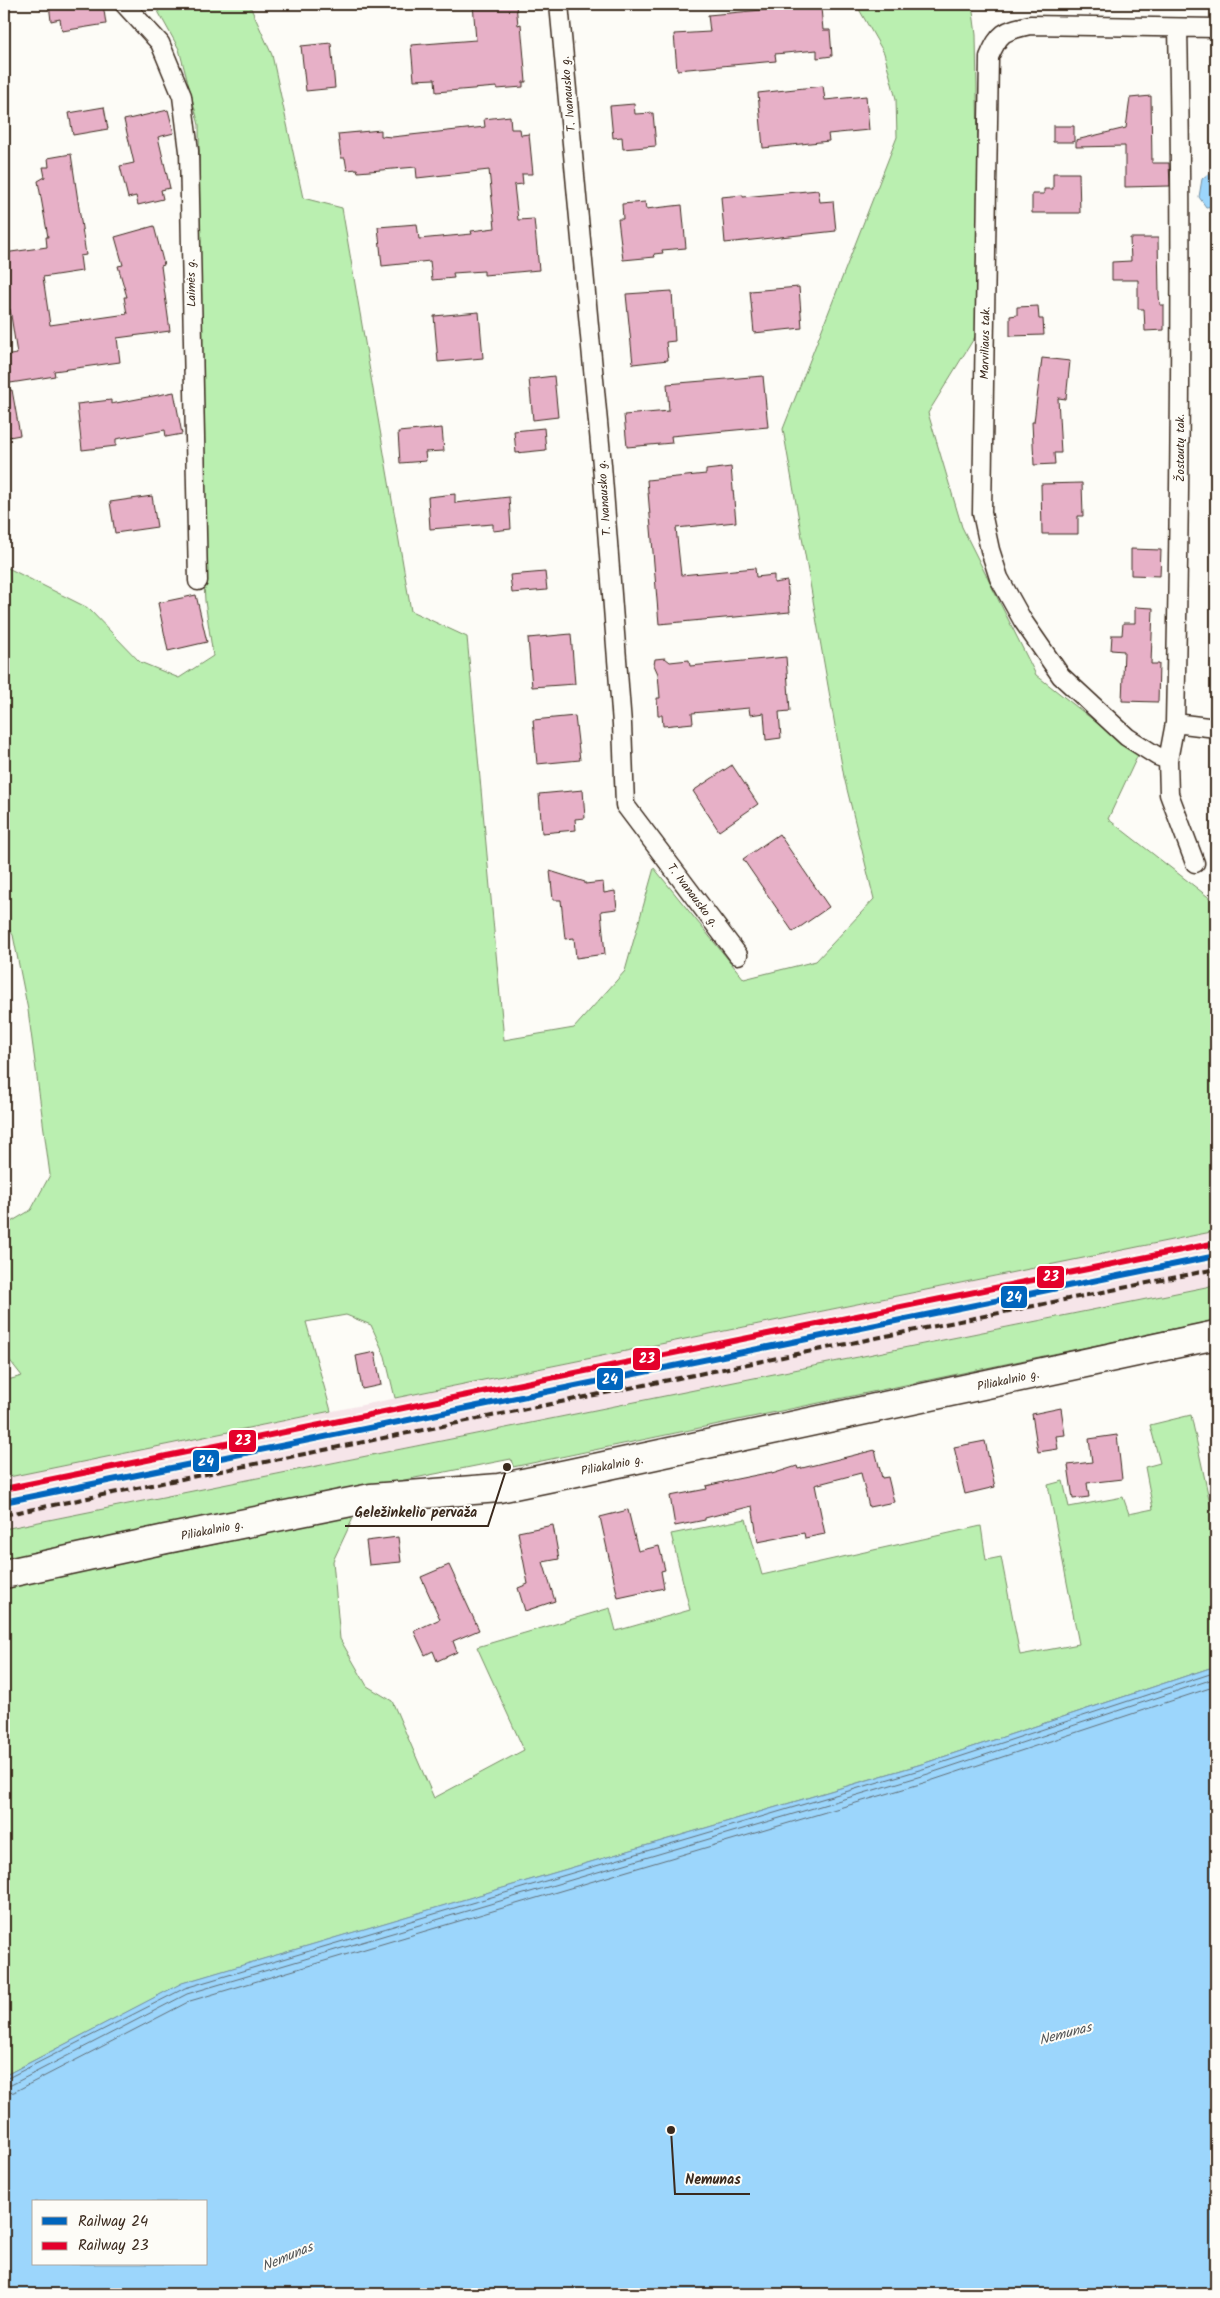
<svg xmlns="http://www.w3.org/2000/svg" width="1220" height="2298" font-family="Kalam,sans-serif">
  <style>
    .built { fill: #f6e5e9 }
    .green { fill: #baefb0; stroke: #7a8c67 }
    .water { fill: #9cd6fc; stroke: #7591a3; fill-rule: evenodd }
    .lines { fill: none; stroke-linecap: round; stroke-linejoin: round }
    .shore { stroke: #626f77; stroke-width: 1 }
    .building { fill: #e7b0c7; stroke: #3b2a1e }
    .minor-casing { stroke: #3b2a1e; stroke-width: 21 }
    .primary-casing { stroke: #3b2a1e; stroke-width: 31 }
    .minor { stroke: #fdfcf7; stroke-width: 18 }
    .primary { stroke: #fdfcf7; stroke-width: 28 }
    .rail { stroke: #3b2a1e; stroke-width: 4; stroke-dasharray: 8 4; stroke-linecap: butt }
    .rail-1-casing { stroke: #fdfcf7; stroke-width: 10 }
    .rail-2-casing { stroke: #fdfcf7; stroke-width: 10 }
    .rail-1 { stroke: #0065bd; stroke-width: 6 }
    .rail-2 { stroke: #e4002b; stroke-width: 6 }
    .labels { text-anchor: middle; stroke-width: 4; stroke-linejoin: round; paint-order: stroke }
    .street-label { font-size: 12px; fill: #3b2a1e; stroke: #fdfcf7 }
    .water-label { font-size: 14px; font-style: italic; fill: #535556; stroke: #fdfcf7 }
    .leader { fill: none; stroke: #3b2a1e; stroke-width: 2 }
    .callout-dot { fill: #3b2a1e; stroke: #fdfcf7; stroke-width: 2 }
    .callout-label { font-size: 14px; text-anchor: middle; font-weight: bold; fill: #3b2a1e; stroke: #fdfcf7; stroke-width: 4; stroke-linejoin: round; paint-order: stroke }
    .line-badge { stroke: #fdfcf7; stroke-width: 2 }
    .badge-label { font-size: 14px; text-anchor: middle; font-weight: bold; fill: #fff }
  </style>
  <rect width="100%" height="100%" fill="#fdfcf7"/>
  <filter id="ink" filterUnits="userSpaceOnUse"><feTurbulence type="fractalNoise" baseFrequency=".02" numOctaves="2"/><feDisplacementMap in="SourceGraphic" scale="10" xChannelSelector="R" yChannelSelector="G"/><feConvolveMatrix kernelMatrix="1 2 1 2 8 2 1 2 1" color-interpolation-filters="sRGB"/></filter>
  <g filter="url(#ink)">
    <!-- built -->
    <path class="built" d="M1216 1231V1285L4 1529V1478Z"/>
    <!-- green -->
    <path class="green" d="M154 4H249L272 55 303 198 342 208 411 611 467 637 504 1040 574 1028 625 971 654 868 744 979 816 961 874 899 844 777 783 429 897 137 896 99 884 53 856 4H972L976 35 981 327 928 413 962 527 1036 675 1138 755 1108 819 1216 903V1231L395 1398 385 1356 371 1325 346 1315 306 1322 331 1411 4 1478V1381L22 1376 4 1353V1226L31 1210 50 1175 28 1010 13 935 4 922V566L88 608 140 662 179 678 213 656 205 601 203 566 199 125 179 49Z
      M1216 1285V1320L513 1467 511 1459 4 1559V1529Z
      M1191 1415 1216 1531V1666L925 1763 183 1983 4 2076V1587L354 1516 333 1561 340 1639 367 1686 392 1701 434 1798 524 1750 477 1647 610 1608 616 1631 690 1610 671 1534 746 1519 762 1575 981 1526 986 1560 1001 1557 1020 1655 1079 1644 1048 1485 1063 1481 1069 1507 1123 1497 1129 1514 1153 1509 1145 1467 1160 1463 1150 1425Z"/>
    <!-- water -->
    <path class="water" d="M1208 174H1216V206L1206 207 1199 197 1202 179Z
      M1216 1666V2294H4V2076L182 1983 925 1763ZM34 2202H206V2264H34Z"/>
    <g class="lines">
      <!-- shore -->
      <path class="shore" d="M4 2080 185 1988 926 1768 1216 1672
        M4 2086 11 2085 187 1994 928 1774 1216 1678
        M4 2094 14 2092 190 2001 930 1781 1216 1686"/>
    </g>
    <!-- building -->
    <path class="building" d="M49 4H103L106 24 62 31 60 19 51 21Z
      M473 4H516L518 25 521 24 526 82H523V87L497 89V87L436 92 435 79 414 80 411 45 476 40Z
      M784 4H815L816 9 821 8 823 30H830L832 56 817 58V50L775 54 776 61 677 70 674 34 710 32 708 15 784 8Z
      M331 43 335 88 306 91 301 46Z
      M823 86 825 100 866 96 869 130 828 134 829 141 763 148 758 93Z
      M1151 96 1152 163H1169L1170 186 1125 187V146L1076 147V140L1126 128 1130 98Z
      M634 104 635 114 653 113 656 146 623 149 622 137 613 138 610 106Z
      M104 107 108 129 73 135 69 113Z
      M168 110 174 133 158 137 170 188 161 190 163 199 138 205 136 196 128 198 120 166 134 163 124 120Z
      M510 116 511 129H520L521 135 529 134 533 174H522L523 184 514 185 518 220 534 219 539 270 484 275V271L453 273 454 278 432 280 430 261 382 266 378 227 417 224 419 239 472 234 471 231 495 228 489 170 417 178 416 167 358 172 357 169 347 170 345 158H341L338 134 381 130V136L392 137 485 127 484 119Z
      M1053 126H1074V142H1053Z
      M71 154 86 255 80 256 82 271 43 277 50 325 127 314 124 297H127L118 266 123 265 115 237 154 226 164 265 161 266 170 331 117 338 120 362 54 371 55 376 4 384V356L17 354 10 309 4 310V253L47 247 46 237H48L38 181 45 177 43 167H49L48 158Z
      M1053 173H1079L1080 213H1032V194H1044V189H1053Z
      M818 190 820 202 833 201 836 231 725 243 721 197 743 195V197Z
      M645 202 646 209 682 205 686 248 662 250 663 253 654 254 655 257 623 260 618 219H623L622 204Z
      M1130 238H1158L1159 295 1160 305H1164V330L1145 331 1144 309H1138V280H1112V262L1131 261Z
      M799 287 802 328 754 333 750 291Z
      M672 291 675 341 666 342 668 360 633 364 626 294Z
      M1038 306 1039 319H1043L1044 335 1010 336V316L1017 315V307Z
      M479 312 483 358 438 362 434 316Z
      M1042 358 1070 361 1066 399 1058 398 1061 453H1054L1055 464 1034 465 1032 422H1034Z
      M554 376 558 417 533 420 529 379Z
      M763 376 768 427 671 436 672 443 627 447 624 415 669 411 667 384Z
      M12 390 20 435 4 438V391Z
      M174 392 182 434 166 437 165 430 116 439V446L82 450 77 404 111 400V404Z
      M442 428 444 451 425 452 426 461 400 463 398 432Z
      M544 428 546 450 516 453 514 431Z
      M731 467 736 522 676 528 681 575 755 568 756 577 774 575V583L787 581 790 612 659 624 647 480 706 474V470Z
      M1082 483 1083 516H1078V534H1042L1041 484Z
      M455 494V503L509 497 511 529 493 531V524L430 529 428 497Z
      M152 496 157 527 115 533 110 502Z
      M1131 549 1161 550 1160 576 1131 575Z
      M545 572 547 590 512 593 510 575Z
      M196 595 207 642 168 651 158 603Z
      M1135 607 1153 608 1151 664H1159L1158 702 1122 701 1124 651 1111 650 1112 635H1122L1123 623H1135Z
      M571 634 575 684 532 687 528 638Z
      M786 657 790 711 779 712 781 738 766 740 764 713 750 715 749 708 692 713 693 723 663 726 662 715H658L657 698H660L658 674 654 665 655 659 665 658 670 662 689 660 690 666Z
      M575 716 580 760 537 764 533 720Z
      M732 765 758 804 719 831 693 791Z
      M583 790 585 818 575 819 576 830 542 833 539 794Z
      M779 834 829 907 793 932 743 859Z
      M550 871 585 882V884L603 882 604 893 615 891 617 909 601 911 605 954 576 958 574 938 565 939 561 900H553Z
      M375 1352 381 1385 362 1389 356 1356Z
      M1061 1408 1065 1435 1056 1436 1058 1449 1038 1452 1032 1414Z
      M1117 1435 1122 1479 1087 1483 1089 1497 1073 1499 1068 1465 1092 1462 1089 1439Z
      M985 1441 995 1487 965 1494 954 1447Z
      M875 1450 882 1478 888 1477 894 1502 869 1507 861 1473 815 1485 825 1534 805 1538 804 1533 758 1542 752 1506 705 1518V1520L675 1526 670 1496 707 1489 706 1486 732 1480 772 1472V1474L797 1466 798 1469Z
      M628 1510 638 1551 659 1546 665 1570 661 1571 664 1588 618 1598 600 1517Z
      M553 1525 559 1559 543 1562 555 1601 525 1611 518 1588 528 1584 518 1532Z
      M398 1537 401 1562 369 1565 366 1541Z
      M449 1565 479 1630 453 1641 457 1652 437 1661 433 1651 425 1655 414 1631 440 1619 421 1577Z"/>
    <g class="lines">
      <!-- minor casing -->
      <g class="minor-casing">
        <path id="minor" d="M124 4 160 43 182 96 189 151 198 581
          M559 4 602 465 622 724 625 805 738 955
          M1178 28C1183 260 1180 491 1175 723L1168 760 1169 794 1195 863
          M1175 723 1216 728
          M1168 760 1157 756 1127 737 1061 676 1023 621 999 578 990 550 982 513 989 57C1000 32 1003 31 1030 25L1216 28"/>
      </g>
      <!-- primary casing -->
      <g class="primary-casing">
        <path id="primary" d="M4 1574 166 1539 371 1498 499 1488 567 1474 1216 1335"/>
      </g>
      <!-- minor -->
      <use href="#minor" class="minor"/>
      <!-- primary -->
      <use href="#primary" class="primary"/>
      <!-- rail -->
      <path class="rail" d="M4 1515 1216 1269"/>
      <!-- rail-1 casing -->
      <g class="rail-1-casing">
        <path id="rail-1" d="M4 1502 1216 1256"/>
      </g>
      <!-- rail-2 casing -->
      <g class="rail-2-casing">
        <path id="rail-2" d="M4 1489 1216 1243"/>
      </g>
      <!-- rail-1 -->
      <use href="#rail-1" class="rail-1"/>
      <!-- rail-2 -->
      <use href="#rail-2" class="rail-2"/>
    </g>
  </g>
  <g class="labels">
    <!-- street labels -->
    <g class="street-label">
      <text transform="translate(568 94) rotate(-95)" y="4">T. Ivanausko g.</text>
      <text transform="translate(191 283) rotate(-91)" y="4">Laimės g.</text>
      <text transform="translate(985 343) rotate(-89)" y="4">Marviliaus tak.</text>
      <text transform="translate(1180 448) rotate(-90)" y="4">Žostautų tak.</text>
      <text transform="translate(604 498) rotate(-94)" y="4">T. Ivanausko g.</text>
      <text transform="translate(693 895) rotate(53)" y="4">T. Ivanausko g.</text>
      <text transform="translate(1008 1380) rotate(-12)" y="4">Piliakalnio g.</text>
      <text transform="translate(612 1465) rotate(-11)" y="4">Piliakalnio g.</text>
      <text transform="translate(212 1530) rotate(-11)" y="4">Piliakalnio g.</text>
    </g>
    <!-- water labels -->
    <g class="water-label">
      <text transform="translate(1065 2033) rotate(-15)" y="5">Nemunas</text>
      <text transform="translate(287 2256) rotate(-23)" y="5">Nemunas</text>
    </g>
  </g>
  <!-- callouts -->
  <path class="leader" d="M507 1467L488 1526H345M671 2130L675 2194H750"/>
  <g class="callout-dot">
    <circle cx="507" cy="1467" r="5"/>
    <circle cx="671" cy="2130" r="5"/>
  </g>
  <g class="callout-label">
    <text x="416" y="1517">Geležinkelio pervaža</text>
    <text x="713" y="2184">Nemunas</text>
  </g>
  <g class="line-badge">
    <rect x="1036" y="1265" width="29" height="24" rx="5" fill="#e4002b"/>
    <rect x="1000" y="1285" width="28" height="24" rx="5" fill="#0065bd"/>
    <rect x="632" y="1347" width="29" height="24" rx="5" fill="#e4002b"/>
    <rect x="596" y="1367" width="28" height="24" rx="5" fill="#0065bd"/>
    <rect x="228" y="1429" width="29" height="24" rx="5" fill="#e4002b"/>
    <rect x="192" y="1449" width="28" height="24" rx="5" fill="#0065bd"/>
  </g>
  <g class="badge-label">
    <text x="1051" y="1281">23</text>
    <text x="1014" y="1302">24</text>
    <text x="647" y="1363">23</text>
    <text x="610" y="1384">24</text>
    <text x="243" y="1445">23</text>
    <text x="206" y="1466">24</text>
  </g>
  <!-- margin -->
  <rect width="1220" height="2298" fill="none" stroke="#fdfcf7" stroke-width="20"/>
  <rect x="10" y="10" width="1200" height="2278" fill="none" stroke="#3b2a1e" stroke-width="2" filter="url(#ink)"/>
  <!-- legend -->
  <rect x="32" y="2200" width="175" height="65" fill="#fdfcf7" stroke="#afa8a0"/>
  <rect x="42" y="2217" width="25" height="8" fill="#0065bd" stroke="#afa8a0"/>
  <text x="78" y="2226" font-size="15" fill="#3b2a1e">Railway 24</text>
  <rect x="42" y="2242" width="25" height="8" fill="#e4002b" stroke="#afa8a0"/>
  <text x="78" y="2250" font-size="15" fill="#3b2a1e">Railway 23</text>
</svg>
